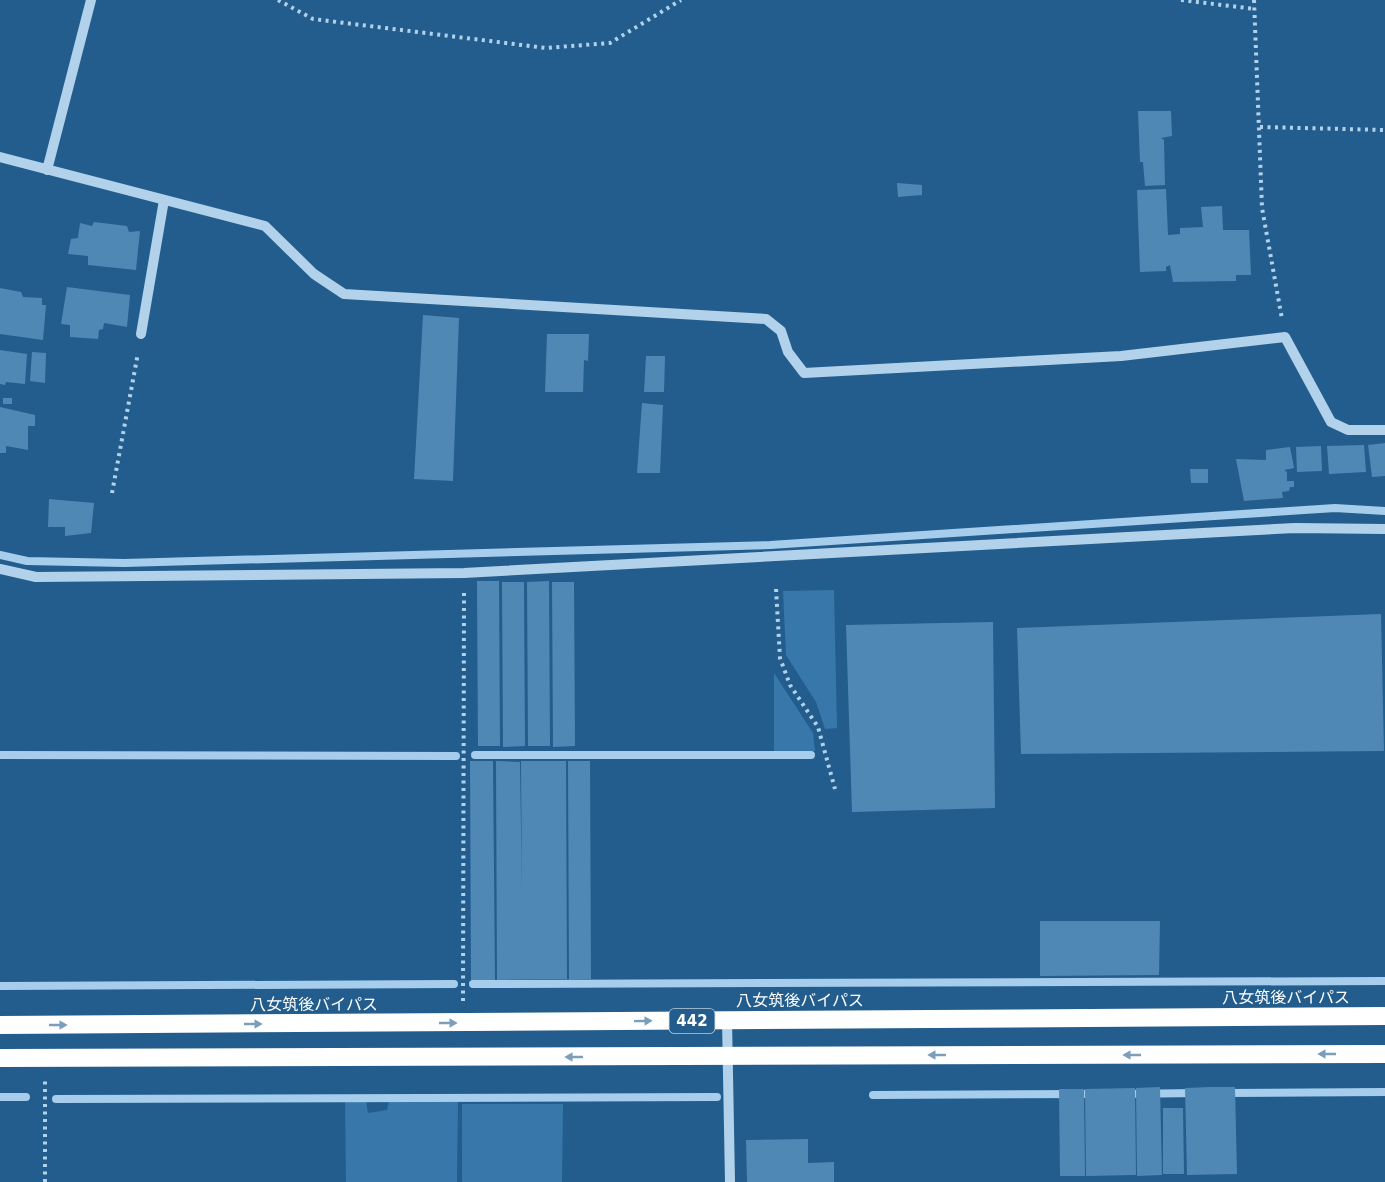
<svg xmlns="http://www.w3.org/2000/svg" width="1385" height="1182" font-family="'DejaVu Sans','Noto Sans JP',sans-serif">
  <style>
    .green { fill: #3777a9 }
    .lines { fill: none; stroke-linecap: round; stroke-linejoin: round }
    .stream { stroke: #a6ceec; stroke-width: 8 }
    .building { fill: #5088b5 }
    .path { stroke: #b2d2eb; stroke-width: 4; stroke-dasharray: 3 4.5; stroke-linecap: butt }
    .minor { stroke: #b2d2eb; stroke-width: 10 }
    .highway { stroke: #fff; stroke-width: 18 }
    .oneway { fill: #7b9ebb }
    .labels { text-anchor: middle; stroke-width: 4.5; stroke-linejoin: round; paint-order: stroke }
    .shield { fill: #235d8d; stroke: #bdcedd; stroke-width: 1.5 }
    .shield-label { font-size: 15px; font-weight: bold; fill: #fff }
    .street-label { font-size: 16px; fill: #fff; stroke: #235d8d }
  </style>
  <rect width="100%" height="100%" fill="#235d8d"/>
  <!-- green -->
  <path class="green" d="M834 590 837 728 825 729 816 702 786 655 783 591Z
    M774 673 813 733 815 751H774Z
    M345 1101H366L368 1113 387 1110 389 1101H458L457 1182H346Z
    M462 1104H563L562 1182H462Z"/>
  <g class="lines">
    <!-- stream -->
    <path class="stream" d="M0 555 27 561 124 563 770 545 1335 508 1385 511
      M0 755 456 756
      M475 755H811
      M473 984 1385 981
      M0 986 454 984
      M1226 1093 1385 1092
      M1124 1094 1196 1093
      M873 1095 1097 1094
      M0 1097H26
      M56 1099 717 1097"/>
  </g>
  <!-- building -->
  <path class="building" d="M1138 111H1171L1172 136 1161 138 1164 140 1165 185 1145 186 1143 162H1140Z
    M897 183 922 185V195L898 197Z
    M1166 189 1168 235 1180 234V228L1203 227 1201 207 1222 206 1223 230H1249L1251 275H1236V281L1173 282 1170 265 1166 267V271L1140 272 1137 190Z
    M94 222 127 226 129 232 140 231 136 270 88 265V256L68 254 71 239 78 238 80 223 92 226Z
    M67 287 130 295 127 327 104 323 103 329 99 330 98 339 70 337V325L61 324Z
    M0 288 21 292 23 297 42 298V305H46L43 340 0 334Z
    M423 315 459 318 453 481 414 479Z
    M547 334H589L588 361 584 360 583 392H545Z
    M0 350 27 354 25 384 6 382 5 385 0 384Z
    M32 352 46 353 45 383 30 381Z
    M646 356H665L664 392H644Z
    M3 398H12V404H3Z
    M642 403 663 405 660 473H637Z
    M0 407 35 415V426H28V450L6 446V453H0Z
    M1385 443V476L1372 477 1368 445Z
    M1364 445 1366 472 1329 474 1327 446Z
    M1321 446 1322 471 1297 472 1296 447Z
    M1290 447 1294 468 1284 470 1287 472V481H1294V487H1290L1289 491 1282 492 1283 498 1244 501 1236 459 1266 460V450Z
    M1190 469H1208V483H1191Z
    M49 499 94 503 91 533 65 536V527H48Z
    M477 581H499L500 746H478Z
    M549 581 550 746H528L527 582Z
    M502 582H524L525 746 503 747Z
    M552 582H574L575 746 553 747Z
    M1381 614 1384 751 1021 754 1017 628Z
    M993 622 995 808 852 812 846 625Z
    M470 761H493L495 980H471Z
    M496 761 520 762 522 895 521 761H566L567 979 497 980Z
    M568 761H590L591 979 569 980Z
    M1040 921H1160L1159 975 1040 976Z
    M1160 1087 1162 1175 1137 1176 1136 1088Z
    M1211 1087H1235L1237 1174 1187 1175 1185 1088Z
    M1135 1088 1136 1175 1086 1176 1085 1089Z
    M1059 1089H1084L1085 1176H1060Z
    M1163 1108H1183L1184 1174H1163Z
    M808 1139V1163L834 1162V1182H747L746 1140Z"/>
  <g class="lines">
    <!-- path -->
    <path class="path" d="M278 0 313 19 546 48 610 43 681 0
      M1181 0 1255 9
      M1254 0 1262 208 1282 319
      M1260 127 1385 130
      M112 493 138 353
      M776 589 780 658 790 685 818 727 835 789
      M463 1001 464 592
      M45 1182V1081"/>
    <!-- minor -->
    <path class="minor" d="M0 157 265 226 314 274 344 294 766 319 781 331 788 352 804 373 1121 356 1285 337 1331 422 1348 430H1385
      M47 170 91 0
      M141 334 164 200
      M0 569 36 577 464 573 1295 528 1385 529
      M727 1020 730 1182"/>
    <!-- highway -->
    <path class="highway" d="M0 1025 1385 1016
      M0 1058 1385 1054"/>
  </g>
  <!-- one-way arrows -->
  <defs><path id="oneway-solid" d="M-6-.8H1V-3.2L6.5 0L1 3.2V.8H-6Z" transform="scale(1.5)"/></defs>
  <g class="oneway">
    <use href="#oneway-solid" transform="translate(643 1021) rotate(-1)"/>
    <use href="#oneway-solid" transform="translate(448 1023)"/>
    <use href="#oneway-solid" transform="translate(253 1024)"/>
    <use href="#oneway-solid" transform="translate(58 1025)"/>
    <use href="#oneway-solid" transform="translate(1327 1054) rotate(180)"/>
    <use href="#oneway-solid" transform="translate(937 1055) rotate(180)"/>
    <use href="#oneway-solid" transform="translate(1132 1055) rotate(180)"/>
    <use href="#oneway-solid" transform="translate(574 1057) rotate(180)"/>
  </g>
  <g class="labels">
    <!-- shield labels -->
    <rect class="shield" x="669.5" y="1009" width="45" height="24" rx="4.5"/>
    <g class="shield-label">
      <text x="692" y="1026">442</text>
    </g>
    <!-- street labels -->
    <g class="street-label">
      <text x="1286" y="1003">八女筑後バイパス</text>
      <text x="800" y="1006">八女筑後バイパス</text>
      <text x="314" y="1010">八女筑後バイパス</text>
    </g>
  </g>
</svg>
